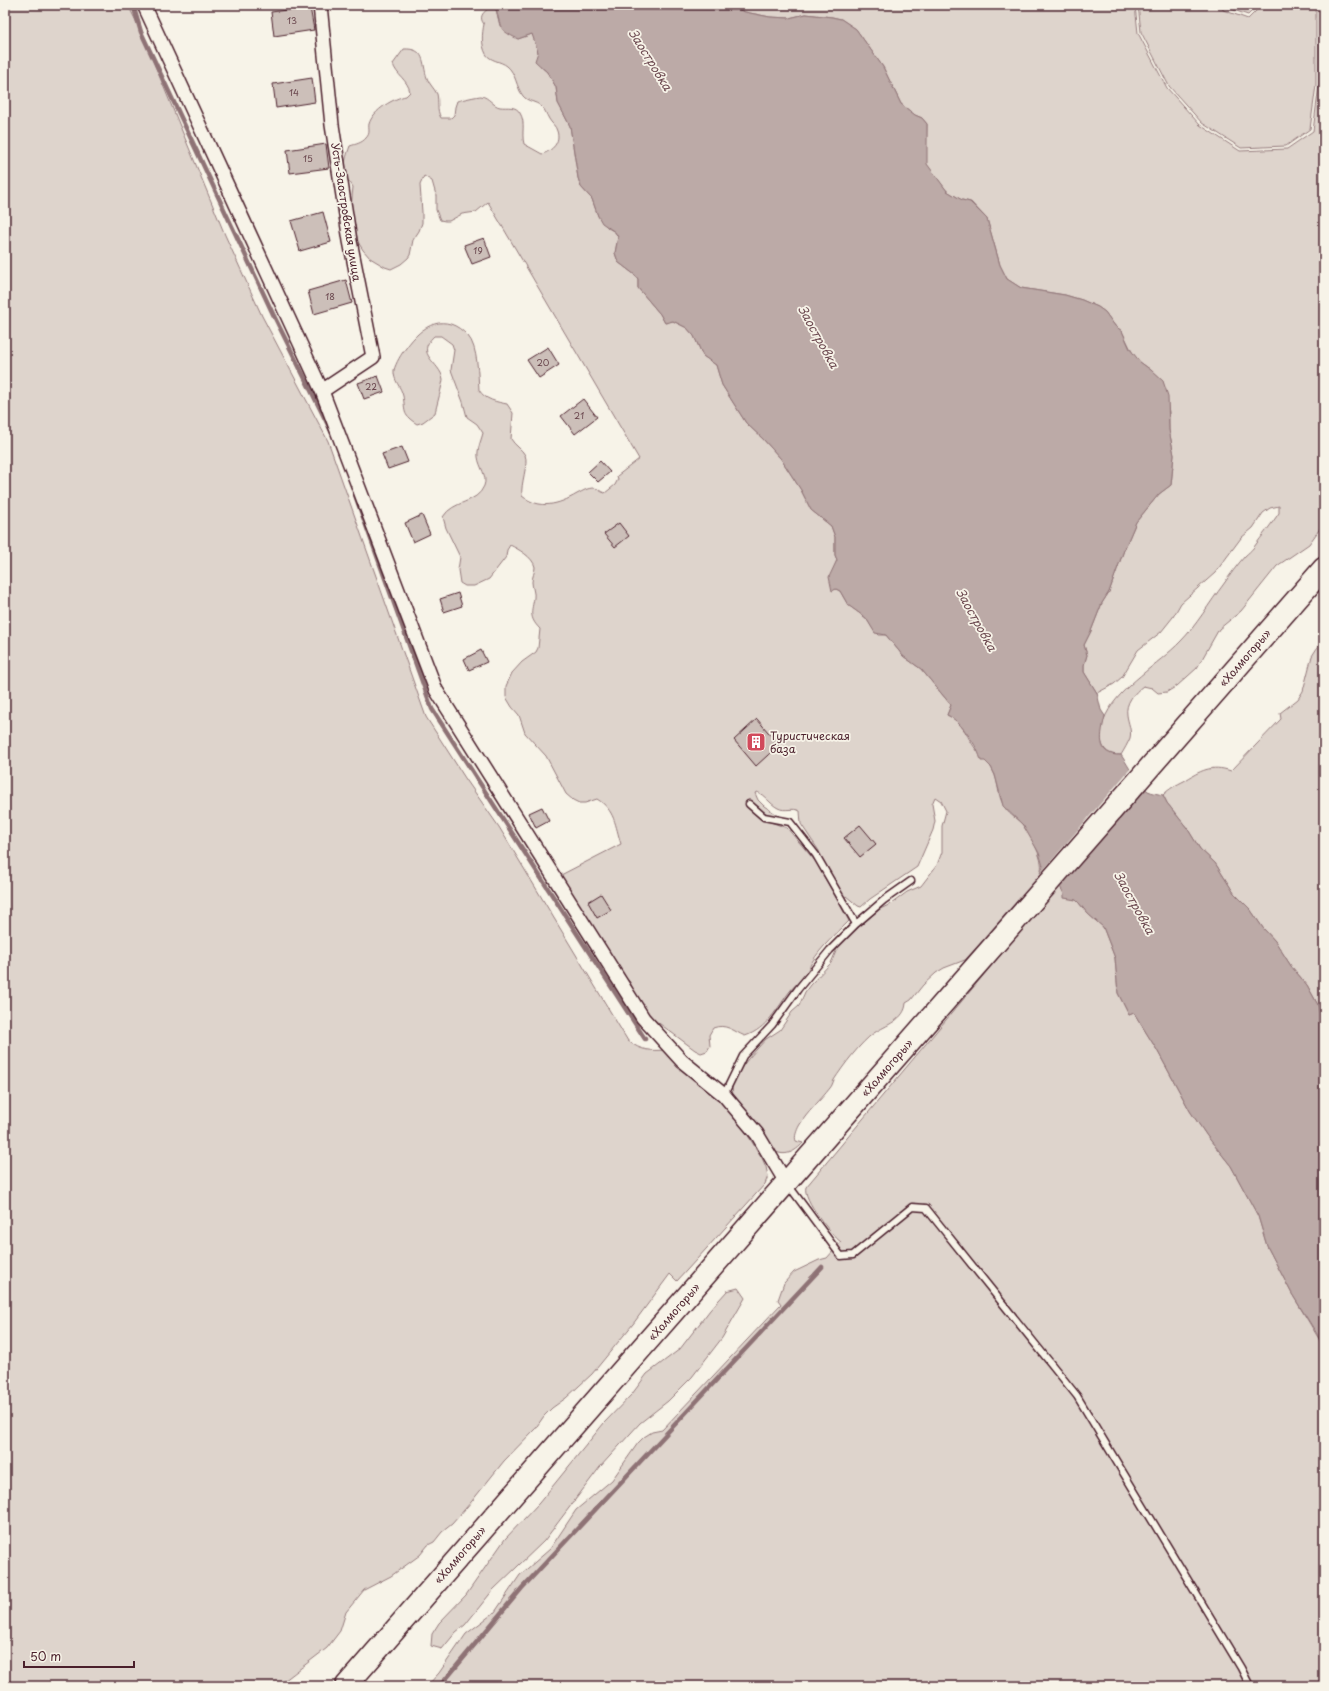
<svg xmlns="http://www.w3.org/2000/svg" width="1329" height="1691" font-family="'Playpen Sans',sans-serif">
  <style>
    .green { fill: #ded4cc; stroke: #947a7c }
    .water { fill: #bcaaa7; stroke: #8e7275 }
    .pier { fill: #f7f3e8 }
    .lines { fill: none; stroke-linecap: round; stroke-linejoin: round }
    .stream { stroke: #8e7275; stroke-width: 4.5 }
    .building { fill: #ccbfb9; stroke: #4a1f2b }
    .service-casing { stroke: #4a1f2b; stroke-width: 9 }
    .minor-casing { stroke: #4a1f2b; stroke-width: 16 }
    .trunk-casing { stroke: #4a1f2b; stroke-width: 24 }
    .service { stroke: #f7f3e8; stroke-width: 6 }
    .minor { stroke: #f7f3e8; stroke-width: 13 }
    .trunk { stroke: #f7f3e8; stroke-width: 21 }
    .labels { text-anchor: middle; stroke-width: 3.5; stroke-linejoin: round; paint-order: stroke }
    .number-label { font-size: 9px; fill: #6a474e }
    .street-label { font-size: 11px; fill: #4a1f2b; stroke: #f7f3e8 }
    .poi-label { font-size: 11px; fill: #4a1f2b; stroke: #f7f3e8; text-anchor: start }
    .water-label { font-size: 12px; font-style: italic; fill: #6c4950; stroke: #f7f3e8 }
  </style>
  <rect width="100%" height="100%" fill="#f7f3e8"/>
  <filter id="ink" filterUnits="userSpaceOnUse"><feTurbulence type="fractalNoise" baseFrequency=".025" numOctaves="2"/><feDisplacementMap in="SourceGraphic" scale="8" xChannelSelector="R" yChannelSelector="G"/><feConvolveMatrix kernelMatrix="1 2 1 2 8 2 1 2 1" color-interpolation-filters="sRGB"/></filter>
  <g filter="url(#ink)">
    <!-- green -->
    <path class="green" d="M5 5H128L139 27 225 235 262 316 328 441 426 717 465 778 499 827 628 1041C642 1051 649 1051 666 1050L714 1094 742 1126 762 1158 766 1167 768 1176 765 1184 677 1281 670 1274 633 1324 592 1374 566 1398 552 1408 544 1416 535 1429 504 1461 472 1501 452 1524 442 1532 434 1542 428 1545 420 1555 391 1576 364 1590 346 1612 340 1631 327 1648 284 1681 281 1686H5Z
      M726 5H1135L1138 33 1167 88 1200 125 1240 151 1287 149 1313 131 1319 85V5H1324V523L1309 544 1277 566 1241 611 1219 629 1197 668 1177 686 1167 692 1158 693 1152 688 1143 686C1134 693 1125 703 1127 715 1128 723 1132 730 1130 738 1128 743 1124 750 1121 755 1097 756 1098 732 1106 715 1121 685 1158 665 1181 641 1196 626 1210 602 1223 585 1230 575 1237 565 1245 556 1248 553 1251 551 1254 547 1262 536 1271 525 1279 513V506L1270 508 1263 513 1253 528 1241 538 1215 573 1181 603 1173 617 1161 632 1138 650 1122 677 1114 684 1097 693 1084 672V665L1087 655 1084 645 1091 631 1102 603 1109 592 1124 550 1136 522 1159 494 1171 485 1174 455 1169 430V412L1163 382 1151 370 1140 362 1134 356 1122 331 1115 326 1105 312 1098 307 1082 300 1065 295 1021 288 1007 279 1000 265 987 219 971 202 962 200 947 191 926 164 927 124 922 118 915 115 901 104 883 67 856 29 841 19 832 17 806 14 789 18 770 17 745 12Z
      M1138 5H1222L1223 10 1248 19 1262 5H1316V85L1310 129 1286 146 1241 148 1202 123 1169 86 1141 32Z
      M1225 5H1258L1248 15 1225 7Z
      M488 9H496L500 26 518 39 532 34 536 42 541 67 547 72 556 87 558 103 570 126 578 178 581 187 592 199 598 216 608 228 615 232 618 237 615 253 618 262 635 275 638 279V288L660 314 665 323 673 321 687 328 694 336 703 356 716 365 722 385 746 423 763 439 781 459 801 490 811 510 831 526 835 537V555L837 560 832 574V590L836 589 840 591 848 605 866 618 873 629 879 635H886L903 656 921 669 951 705 947 715C964 722 967 739 978 752 983 758 990 764 993 771 999 782 997 795 1004 806 1008 814 1015 817 1021 823 1029 832 1044 859 1041 870 1047 880 1065 885 1065 897L1076 900 1079 903 1088 914 1103 927 1115 958 1118 993 1129 1015 1134 1013 1157 1050 1190 1111 1207 1136 1231 1166 1258 1216 1267 1246 1292 1294 1322 1344 1324 1350V1686H427L439 1673 466 1634 495 1612 520 1575 550 1549 576 1510 612 1480 638 1443 644 1437 652 1432 662 1430 781 1304 778 1300 784 1283 794 1272 819 1260 827 1258 841 1242C831 1235 802 1198 806 1187L1018 934 1002 921 965 960 944 968 936 973 923 985 911 1000 906 1003C905 1020 886 1025 874 1033 861 1042 843 1066 834 1080 833 1082 832 1086 830 1088 820 1101 807 1112 799 1126 797 1130 794 1137 796 1141L803 1143C795 1152 785 1157 774 1151L733 1098 732 1084 737 1073 748 1059 766 1039 780 1030 792 1012 799 1006 805 992 810 985 831 963 839 944 880 909 891 904 907 892 921 886 937 865 942 852V826L946 811 941 801 935 797 932 804 935 821 933 830 917 867 870 899 861 907 858 906 846 896 844 899 821 860 819 851 801 824 800 811C793 807 785 812 778 808 770 804 765 795 757 792L755 793 758 800 764 806 779 816C760 814 763 810 749 800L746 801V804L765 820 787 828 816 862 849 921C836 934 821 947 812 962 809 967 808 971 804 976 800 981 794 986 790 991 777 1008 767 1029 745 1036 733 1031 726 1023 713 1028L709 1035 710 1046 707 1051 701 1053 695 1050 652 1018 645 1009 635 994 630 982 617 969 559 876 621 844C615 825 615 810 597 799L585 803H579L573 800 566 794 546 756 525 733 519 715 512 707 506 697V686L512 673 522 662 536 652 538 648 540 629C528 617 532 611 534 598 535 593 532 587 532 582 532 577 535 572 535 567 533 557 518 549 510 545L507 550 506 557 489 579 474 586H465L460 583 458 570 460 557 446 528 443 517C453 500 477 504 484 486 488 476 479 467 478 457 477 449 481 441 483 433L477 424 467 417 463 402 451 370 454 350 452 344 441 336H434C414 355 440 362 443 379 443 383 436 408 435 413L423 422 417 424C401 414 406 411 403 396 401 386 393 381 394 370 396 363 401 354 406 348 422 325 445 311 468 336 478 347 478 376 479 390 485 400 497 402 507 404L513 413 511 439C514 445 522 449 525 455 529 464 520 484 522 496 540 510 558 505 577 494 583 491 587 488 594 488 598 488 600 492 605 493L615 485 618 479 617 476 639 459 488 202 476 212 462 214 449 221H445L440 220 436 210V195L432 181 424 176 420 185 422 212V223L419 231 413 240 410 255 408 258 401 264 391 269 385 267 370 258 363 250 358 242 351 208 353 187C351 183 347 180 346 176 342 168 347 154 350 146 356 144 362 143 366 138 371 133 368 129 369 124 373 110 394 98 406 96L410 92C408 80 396 75 393 64L404 49C426 48 422 63 427 78 429 84 434 88 437 94 439 102 436 109 441 118H451L454 115 455 107 457 101C460 100 478 96 481 96 489 97 493 106 500 107 507 108 516 105 520 113 526 123 521 133 524 144L542 154C552 151 561 142 557 131 556 126 551 123 549 119 546 114 545 109 541 106 535 101 528 102 523 96 516 87 516 73 507 66 501 61 490 61 486 54 481 44 482 34 484 24 479 18 482 13 488 9Z
      M1324 637V1036L1318 1005 1307 985 1291 966 1275 941 1263 928 1250 909 1234 893 1215 863 1200 849 1187 828 1167 803 1163 795C1170 788 1176 785 1184 781 1200 771 1211 764 1231 771L1281 719 1280 713 1298 699 1303 691 1312 656Z
      M738 1288 745 1298 722 1338 692 1377 668 1401 640 1423 600 1467 544 1541 493 1590 465 1625 456 1632 442 1649 431 1646 432 1634 439 1623 466 1595 505 1539 539 1503 604 1423 632 1394 647 1374 680 1349 710 1310 727 1291Z"/>
    <!-- water -->
    <path class="water" d="M494 5H726L745 12 770 17 789 18 806 14 832 17 841 19 856 29 883 67 901 104 915 115 922 118 927 124V164L947 191 962 200 970 202 987 219 1000 265 1007 279 1021 288 1065 295 1082 300 1098 307 1105 312 1115 326 1122 331 1130 349 1140 362 1151 370 1163 381 1168 396 1169 430 1174 455 1171 485 1159 494 1136 522 1124 550 1109 592 1102 603 1091 631 1084 645 1087 655 1084 665V672L1097 693 1101 710 1105 716C1101 734 1095 756 1121 755 1129 766 1136 783 1148 791 1152 793 1159 794 1163 795L1167 803 1187 828 1200 849 1215 863 1234 893 1250 909 1263 928 1275 941 1291 966 1307 985 1318 1005 1324 1036V1350L1317 1334 1292 1294 1267 1246 1258 1216 1231 1166 1207 1136 1190 1111 1157 1050 1134 1013 1129 1015 1118 993 1115 958 1103 927 1088 914 1079 903 1076 900 1064 898C1065 887 1050 879 1043 873H1040L1043 866 1039 853 1023 825 1003 806 995 775 991 767 985 761H981C979 748 960 720 947 715L951 705 921 669 903 656 886 635 875 633 866 618 848 605 840 591 836 589 832 591 829 577 837 560 835 555V537L831 526 811 510 801 490 781 459 763 439 746 423 722 385 716 365 703 356 694 336 687 328 673 321 665 323 660 314 638 288V279L635 275 618 262 615 253 618 237 615 232 602 223 598 216 592 199 581 187 578 178 570 126 558 103 556 87 547 72 535 61 538 52 532 34 518 39C494 28 503 25 494 5Z"/>
    <!-- pier -->
    <path class="pier" d="M1131 768 1147 787 1059 889 1046 877 1039 875Z"/>
    <g class="lines">
      <!-- stream -->
      <path class="stream" d="M133 5 141 32 273 314 332 433
        M354 492 432 709 645 1039
        M440 1686 522 1588 822 1267"/>
    </g>
    <!-- building -->
    <path class="building" d="M310 7 314 30 274 36 271 12Z
      M312 78 315 102 276 108 273 84Z
      M326 144 329 168 290 173 287 150Z
      M323 212 331 242 300 251 291 221Z
      M484 238 491 257 472 264 464 245Z
      M346 280 352 303 314 314 308 291Z
      M548 347 559 365 539 378 527 360Z
      M378 376 384 392 364 399 358 383Z
      M583 399 597 417 575 434 561 416Z
      M402 447 408 462 388 469 382 454Z
      M600 461 610 472 598 482 588 472Z
      M422 515 430 534 413 542 405 523Z
      M619 523 629 536 615 547 604 534Z
      M458 593 462 606 444 612 440 599Z
      M481 650 487 662 469 670 464 659Z
      M757 719 779 745 756 766 734 740Z
      M542 807 549 821 536 828 529 813Z
      M860 825 876 844 860 857 844 838Z
      M601 894 611 910 597 918 588 902Z"/>
    <g class="lines">
      <!-- service casing -->
      <g class="service-casing">
        <path id="service" d="M749 804 764 817 790 822 816 855 856 924
          M724 1095 743 1056 772 1025 798 989 830 950 856 924 884 900 911 881
          M789 1186 841 1256 853 1255 912 1207 926 1208 1077 1396 1241 1668 1250 1686"/>
      </g>
      <!-- minor casing -->
      <g class="minor-casing">
        <path id="minor" d="M144 5 322 391 436 690 643 1018 682 1061 724 1095 757 1134 787 1184
          M320 5 332 125 350 241 373 357 322 391"/>
      </g>
      <!-- trunk casing -->
      <g class="trunk-casing">
        <path id="trunk" d="M346 1686 1324 568"/>
      </g>
      <!-- service -->
      <use href="#service" class="service"/>
      <!-- minor -->
      <use href="#minor" class="minor"/>
      <!-- trunk -->
      <use href="#trunk" class="trunk"/>
    </g>
  </g>
  <!-- icons -->
  <defs>
    <g id="building-square" transform="scale(1)"><rect x="-9" y="-9" width="18" height="18" rx="4" fill="#d1495b" stroke="#f7f3e8"/><path d="M-4-6H4V6H1V3H-1V6H-4ZM-2.5-4.3h1.7v1.8h-1.7ZM.8-4.3h1.7v1.8H.8ZM-2.5-1h1.7V.8h-1.7ZM.8-1h1.7V.8H.8Z" fill="#fff"/></g>
  </defs>
  <g fill-rule="evenodd">
    <use href="#building-square" x="756" y="742"/>
  </g>
  <g class="labels">
    <!-- number labels -->
    <g class="number-label">
      <text x="292" y="24">13</text>
      <text x="294" y="96">14</text>
      <text x="308" y="162">15</text>
      <text x="478" y="254">19</text>
      <text x="330" y="300">18</text>
      <text x="543" y="366">20</text>
      <text x="371" y="390">22</text>
      <text x="579" y="419">21</text>
    </g>
    <!-- street labels -->
    <g class="street-label">
      <text transform="translate(346 212) rotate(81)" y="4">Усть-Заостровская улица</text>
      <text transform="translate(1245 658) rotate(-49)" y="4">«Холмогоры»</text>
      <text transform="translate(887 1068) rotate(-49)" y="4">«Холмогоры»</text>
      <text transform="translate(674 1312) rotate(-49)" y="4">«Холмогоры»</text>
      <text transform="translate(460 1555) rotate(-49)" y="4">«Холмогоры»</text>
    </g>
    <!-- poi labels -->
    <g class="poi-label">
      <text x="770" y="740">Туристическая<tspan x="770" dy="13">база</tspan></text>
    </g>
    <!-- water labels -->
    <g class="water-label">
      <text transform="translate(650 60) rotate(58)" y="4">Заостровка</text>
      <text transform="translate(818 337) rotate(61)" y="4">Заостровка</text>
      <text transform="translate(976 620) rotate(61)" y="4">Заостровка</text>
      <text transform="translate(1134 903) rotate(61)" y="4">Заостровка</text>
    </g>
  </g>
  <!-- margin -->
  <rect width="1329" height="1691" fill="none" stroke="#f7f3e8" stroke-width="20"/>
  <rect x="10" y="10" width="1309" height="1671" fill="none" stroke="#4a1f2b" stroke-width="1.5" filter="url(#ink)"/>
  <!-- scale -->
  <path d="M24 1661v6h110v-6" fill="none" stroke="#4a1f2b" stroke-width="2"/>
  <text x="30" y="1661" font-size="12" fill="#4a1f2b" stroke="#f7f3e8" stroke-width="3" paint-order="stroke">50 m</text>
</svg>
